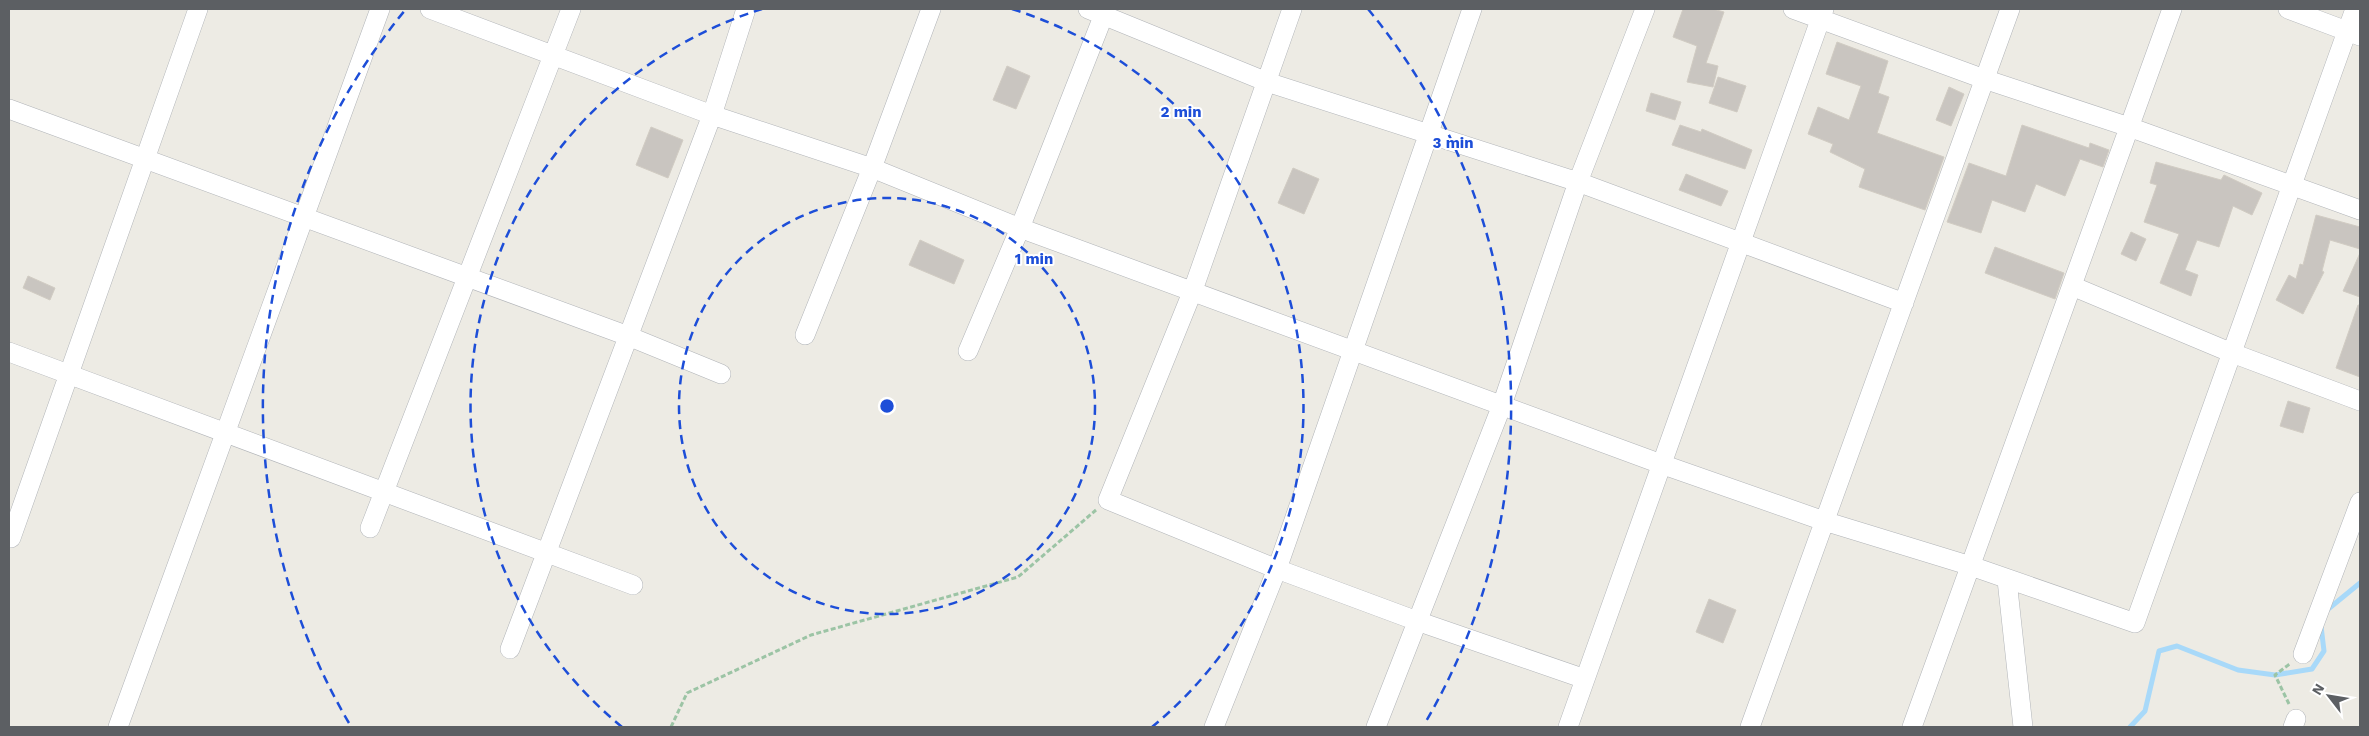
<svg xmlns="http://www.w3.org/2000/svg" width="2369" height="736" font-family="'Work Sans',sans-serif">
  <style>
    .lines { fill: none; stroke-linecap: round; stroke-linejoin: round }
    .stream { stroke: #a8d9f9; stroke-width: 5 }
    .building { fill: #c9c5c0; stroke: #d1ccc3 }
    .minor-casing { stroke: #b1b4b8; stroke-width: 20 }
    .path { stroke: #9cc4a5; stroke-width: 3; stroke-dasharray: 5 2.5; stroke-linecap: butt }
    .minor { stroke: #fff; stroke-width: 19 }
    .ring { fill: none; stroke: #1d4ed8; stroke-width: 2.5; stroke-dasharray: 9 6 }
    .centre { fill: #1d4ed8; stroke: #fff; stroke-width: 2.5 }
    .ring-label { font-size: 15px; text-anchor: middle; font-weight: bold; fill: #1d4ed8; stroke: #fff; stroke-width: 4; stroke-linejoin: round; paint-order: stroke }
  </style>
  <rect width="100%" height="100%" fill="#edebe4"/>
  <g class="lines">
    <!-- stream -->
    <path class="stream" d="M2327 610 2360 583
      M2130 727 2145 711 2159 651 2177 646 2238 670 2275 675 2312 669 2324 651 2321 626"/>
  </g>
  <!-- building -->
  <path class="building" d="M1683 9H1713L1724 12 1706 63 1718 66 1713 87 1687 82 1697 46 1673 37Z
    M1837 42 1888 61 1878 93 1889 97 1877 133 1944 157 1925 210 1859 187 1865 169 1830 152 1833 144 1808 134 1818 107 1849 120 1861 86 1826 74Z
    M1007 66 1030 76 1016 109 993 100Z
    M1718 77 1746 86 1737 112 1709 103Z
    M1949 87 1964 94 1951 126 1936 120Z
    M1651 93 1681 102 1675 120 1646 111Z
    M1680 125 1701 132 1702 129 1752 150 1745 169 1672 145Z
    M2022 125 2089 148 2090 143 2109 150 2103 167 2080 159 2065 196 2036 184 2025 212 1992 200 1981 233 1947 222 1969 163 2006 176Z
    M651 127 683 140 668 178 636 165Z
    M2156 162 2221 180 2224 175 2262 193 2252 215 2233 206 2219 247 2197 240 2185 270 2198 275 2191 296 2160 283 2179 234 2144 222 2157 185 2150 183Z
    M1293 168 1319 179 1304 214 1278 203Z
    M1686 174 1728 191 1721 206 1679 190Z
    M2316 215 2360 227V249L2330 240 2322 271 2324 272 2303 314 2276 300 2289 275 2296 279 2300 264 2303 265Z
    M2131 232 2146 239 2136 261 2121 254Z
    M920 240 964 260 954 284 909 265Z
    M1995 247 2064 273 2055 299 1985 273Z
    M2360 253V297L2343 291Z
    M28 276 55 288 50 300 23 288Z
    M2358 305H2360V377L2336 368Z
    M2288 401 2310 408 2303 433 2280 426Z
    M1709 599 1736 610 1723 643 1696 632Z"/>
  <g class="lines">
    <!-- minor casing -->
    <g class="minor-casing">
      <path id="minor" d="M430 9 712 115 872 168 1020 228 1661 464 1824 521 1971 566 2135 623 2355 9
        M1088 9 1267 82 1578 182 1904 303
        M1292 9 1193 290 1108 500 1277 569 1417 621 1585 679
        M1793 9 1984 79 2129 127 2360 210
        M2288 9 2360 36
        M9 109 628 336 721 374
        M2072 286 2232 353 2360 401
        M805 335 872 168 931 9
        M968 351 1020 228 1106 9
        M9 352 633 585
        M370 528 571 9
        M11 538 198 9
        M2007 580 2023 727
        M510 649 712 115 746 9
        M2303 654 2360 502
        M118 727 380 9
        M1214 727 1277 569 1472 9
        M1376 727 1502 405 1578 182 1645 9
        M1568 727 1824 9
        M1750 727 2010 9
        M1912 727 2172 9
        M2293 727 2296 719"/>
    </g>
    <!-- path -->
    <path class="path" d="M2289 704 2275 675 2291 663
      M671 727 687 693 811 635 1018 577 1096 510"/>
    <!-- minor -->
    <use href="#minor" class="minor"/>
  </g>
  <!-- distance rings -->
  <g class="ring">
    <circle cx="887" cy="406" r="208"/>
    <path d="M622 727A416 416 0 0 1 762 9M1012 9A416 416 0 0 1 1152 727"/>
    <path d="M349 723A624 624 0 0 1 406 9M1368 9A624 624 0 0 1 1425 723"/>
  </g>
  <circle cx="887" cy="406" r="8" class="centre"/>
  <g class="ring-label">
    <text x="1181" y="117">2 min</text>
    <text x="1453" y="148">3 min</text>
    <text x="1034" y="264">1 min</text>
  </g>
  <!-- border -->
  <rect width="2369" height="736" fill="none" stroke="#5c5f63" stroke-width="20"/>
  <!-- north arrow -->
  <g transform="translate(2329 696) rotate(301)" stroke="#ffffff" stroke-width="4" paint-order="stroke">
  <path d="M0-4L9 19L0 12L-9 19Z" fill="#5c5f63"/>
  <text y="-8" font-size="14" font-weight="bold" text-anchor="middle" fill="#5c5f63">N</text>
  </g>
</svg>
